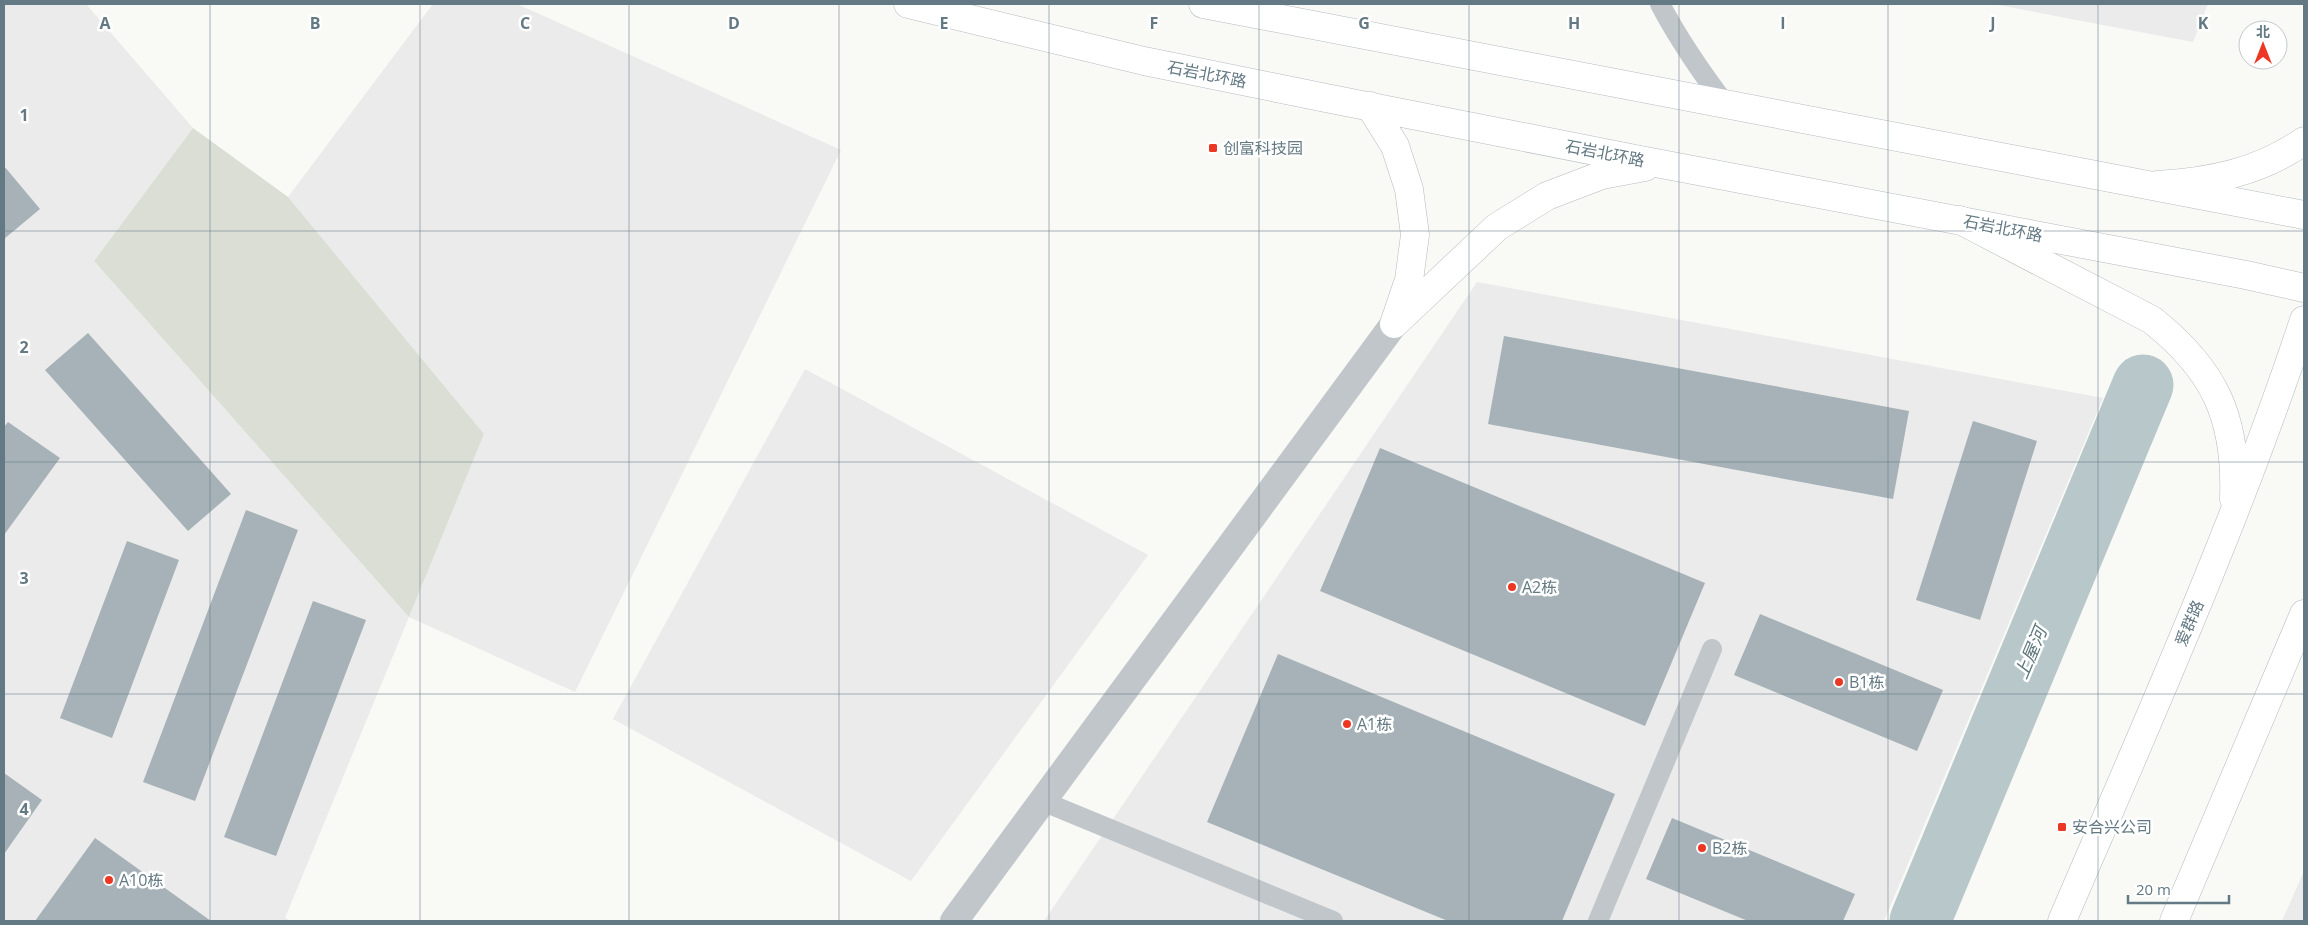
<svg xmlns="http://www.w3.org/2000/svg" width="2308" height="925" font-family="'Open Sans','Noto Sans SC',sans-serif">
  <style>
    .built { fill: #eaebea }
    .green { fill: #daded5 }
    .lines { fill: none; stroke-linecap: round; stroke-linejoin: round }
    .river { stroke: #b7c7ca; stroke-width: 61 }
    .building { fill: #a6b2b7 }
    .secondary-casing { stroke: #b4bcc0; stroke-width: 29 }
    .primary-casing { stroke: #b3babe; stroke-width: 29 }
    .lane { stroke: #c0c6c9; stroke-width: 20 }
    .street { stroke: #c0c6c9; stroke-width: 28 }
    .secondary { stroke: #fff; stroke-width: 28 }
    .primary { stroke: #fff; stroke-width: 28 }
    .grid { fill: none; stroke: #637983; stroke-width: 1; stroke-opacity: 0.55 }
    .poi-dot { fill: #ec3724; stroke: #fff; stroke-width: 2 }
    .labels { text-anchor: middle; stroke-width: 5; stroke-linejoin: round; paint-order: stroke }
    .street-label { font-size: 16px; fill: #637983; stroke: #fff }
    .poi-label { font-size: 16px; fill: #637983; stroke: #fff; text-anchor: start }
    .water-label { font-size: 18px; font-style: italic; fill: #5e787d; stroke: #fff }
    .grid-label { font-size: 16px; text-anchor: middle; font-weight: bold; fill: #637983; stroke: #fff; stroke-width: 5; stroke-linejoin: round; paint-order: stroke }
  </style>
  <rect width="100%" height="100%" fill="#f9f9f6"/>
  <!-- built -->
  <path class="built" d="M4 4H86L193 128 94 261 409 617 484 434 288 197 433 4H517L841 150 575 692 409 617 285 918 291 921H4Z
    M1993 4H2208L2193 42Z
    M1477 282 2103 398 1884 921H1044Z
    M805 369 1148 555 911 881 613 719Z
    M2304 871V921H2282Z"/>
  <!-- green -->
  <path class="green" d="M193 128 288 197 484 434 409 617 94 261Z"/>
  <g class="lines">
    <!-- river -->
    <path class="river" d="M1920 921 2143 385"/>
  </g>
  <!-- building -->
  <path class="building" d="M4 166 40 209 4 239Z
    M88 333 231 494 188 531 45 370Z
    M1504 336 1909 411 1893 499 1488 424Z
    M1973 421 2037 441 1980 620 1916 600Z
    M8 422 60 458 4 535V427Z
    M1380 448 1705 583 1645 726 1320 591Z
    M246 510 298 530 195 801 143 782Z
    M127 541 179 560 112 738 60 718Z
    M313 601 366 620 276 856 224 837Z
    M1760 614 1943 690 1917 751 1734 675Z
    M1278 654 1615 794 1562 921H1448L1207 822Z
    M4 773 42 800 4 854Z
    M1672 818 1855 894 1843 921H1748L1646 879Z
    M95 838 211 921H35Z"/>
  <g class="lines">
    <!-- secondary casing -->
    <g class="secondary-casing">
      <path id="secondary" d="M908 4 1144 61 1326 98 1640 160 2246 275 2304 288
        M1203 4 2304 215
        M1370 106 1395 146 1409 189 1415 235 1409 280 1395 321
        M1394 324 1497 227 1547 196 1602 175 1645 167"/>
    </g>
    <!-- primary casing -->
    <g class="primary-casing">
      <path id="primary" d="M2157 185C2210 182 2260 172 2304 141
        M1960 220 2152 320C2215 370 2237 418 2234 499
        M2062 921C2147 723 2236 525 2304 320
        M2174 921 2304 614"/>
    </g>
    <!-- lane -->
    <path class="lane" d="M1660 4C1679 40 1701 72 1726 105
      M1042 801 1333 921
      M1598 921 1712 649"/>
    <!-- street -->
    <path class="street" d="M954 921 1394 324"/>
    <!-- secondary -->
    <use href="#secondary" class="secondary"/>
    <!-- primary -->
    <use href="#primary" class="primary"/>
  </g>
  <!-- grid -->
  <path class="grid" d="M210 4V921M420 4V921M629 4V921M839 4V921M1049 4V921M1259 4V921M1469 4V921M1679 4V921M1888 4V921M2098 4V921M4 231H2304M4 462H2304M4 694H2304"/>
  <!-- markers -->
  <g class="poi-dot">
    <rect x="1208" y="143" width="10" height="10" rx="2.5"/>
    <circle cx="1512" cy="587" r="5"/>
    <circle cx="1839" cy="682" r="5"/>
    <circle cx="1347" cy="724" r="5"/>
    <rect x="2057" y="822" width="10" height="10" rx="2.5"/>
    <circle cx="1702" cy="848" r="5"/>
    <circle cx="109" cy="880" r="5"/>
  </g>
  <g class="labels">
    <!-- street labels -->
    <g class="street-label">
      <text transform="translate(1207 74) rotate(11)" y="6">石岩北环路</text>
      <text transform="translate(1605 153) rotate(11)" y="6">石岩北环路</text>
      <text transform="translate(2003 228) rotate(11)" y="6">石岩北环路</text>
      <text transform="translate(2189 623) rotate(-67)" y="6">爱群路</text>
    </g>
    <!-- poi labels -->
    <g class="poi-label">
      <text x="1223" y="154">创富科技园</text>
      <text x="1522" y="593">A2栋</text>
      <text x="1849" y="688">B1栋</text>
      <text x="1357" y="730">A1栋</text>
      <text x="2072" y="833">安合兴公司</text>
      <text x="1712" y="854">B2栋</text>
      <text x="119" y="886">A10栋</text>
    </g>
    <!-- water labels -->
    <g class="water-label">
      <text transform="translate(2031 653) rotate(-67)" y="6">上屋河</text>
    </g>
  </g>
  <g class="grid-label">
    <text x="105" y="29">A</text>
    <text x="315" y="29">B</text>
    <text x="525" y="29">C</text>
    <text x="734" y="29">D</text>
    <text x="944" y="29">E</text>
    <text x="1154" y="29">F</text>
    <text x="1364" y="29">G</text>
    <text x="1574" y="29">H</text>
    <text x="1783" y="29">I</text>
    <text x="1993" y="29">J</text>
    <text x="2203" y="29">K</text>
    <text x="24" y="121">1</text>
    <text x="24" y="353">2</text>
    <text x="24" y="584">3</text>
    <text x="24" y="815">4</text>
  </g>
  <!-- border -->
  <rect width="2308" height="925" fill="none" stroke="#637983" stroke-width="10"/>
  <!-- north arrow -->
  <g transform="translate(2263 45)"><circle r="24" fill="#ffffff" stroke="#c1c9cd"/>
  <path d="M0-4L9 19L0 12L-9 19Z" fill="#ec3724"/>
  <text y="-8" font-size="14" font-weight="bold" text-anchor="middle" fill="#637983">北</text>
  </g>
  <!-- scale -->
  <path d="M2128 895v8h101v-8" fill="none" stroke="#637983" stroke-width="2.5"/>
  <text x="2136" y="895" font-size="15" fill="#637983" stroke="#ffffff" stroke-width="4" paint-order="stroke">20 m</text>
</svg>
